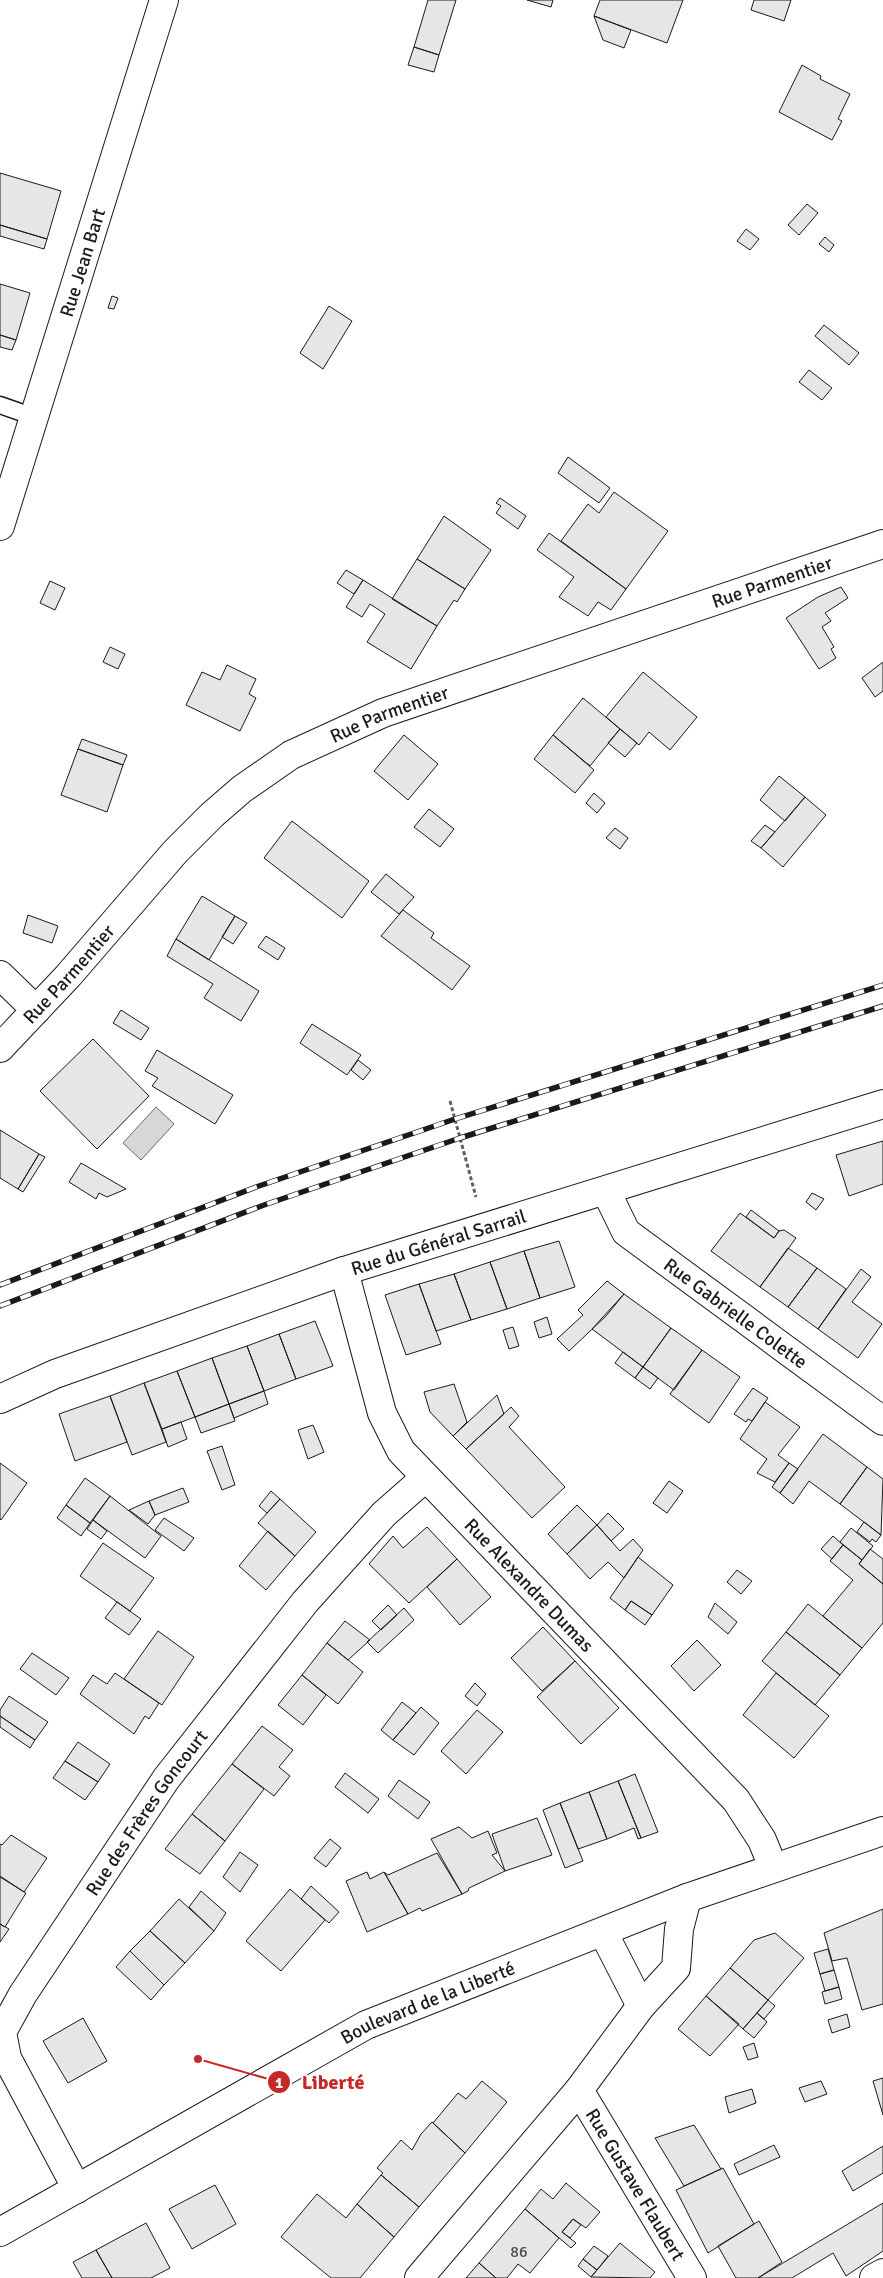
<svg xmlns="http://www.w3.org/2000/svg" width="883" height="2278" font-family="Signika,sans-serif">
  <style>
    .water { fill: #d7d7d7; stroke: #6a6a6a }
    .building { fill: #e6e6e6; stroke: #1a1a1a }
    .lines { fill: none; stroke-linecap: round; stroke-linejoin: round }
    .service-casing { stroke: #1a1a1a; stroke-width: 19 }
    .minor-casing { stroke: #1a1a1a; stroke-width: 30 }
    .secondary-casing { stroke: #1a1a1a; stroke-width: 30 }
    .path { stroke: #5f5f5f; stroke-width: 3; stroke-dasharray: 4 2.5; stroke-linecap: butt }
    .service { stroke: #fff; stroke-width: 16 }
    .minor { stroke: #fff; stroke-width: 28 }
    .secondary { stroke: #fff; stroke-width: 28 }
    .rail-casing { stroke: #1a1a1a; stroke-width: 5.5 }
    .rail { stroke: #fff; stroke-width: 4; stroke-dasharray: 11; stroke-linecap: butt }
    .labels { text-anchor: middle; stroke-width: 4; stroke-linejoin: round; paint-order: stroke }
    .number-label { font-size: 16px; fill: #4d4d4d }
    .street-label { font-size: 19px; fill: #1a1a1a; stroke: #fff }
    .leader { fill: none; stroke: #c62828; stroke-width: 2 }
    .callout-dot { fill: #c62828; stroke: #fff; stroke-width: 2 }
    .mark-label { font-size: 15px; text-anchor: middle; font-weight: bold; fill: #fff }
    .callout-label { font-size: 20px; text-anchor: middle; font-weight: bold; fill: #c62828; stroke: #fff; stroke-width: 4; stroke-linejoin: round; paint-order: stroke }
  </style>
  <rect width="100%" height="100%" fill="#fff"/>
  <!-- water -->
  <path class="water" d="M156 1107 174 1124 141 1160 123 1143Z"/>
  <!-- building -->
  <path class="building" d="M428 0H456L439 55 414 47Z
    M527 0H553L551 7Z
    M600 0H683L667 43 594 16Z
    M754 0H791L784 21 751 10Z
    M594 16 631 30 624 48 603 40Z
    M414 47 439 55 434 72 408 65Z
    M802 65 821 76 820 79 850 94 838 119 842 121 832 140 779 112Z
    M0 173 61 191 47 239 0 225Z
    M807 204 818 213 799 235 788 225Z
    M0 225 47 239 44 249 0 236Z
    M746 229 759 239 750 250 737 241Z
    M825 237 834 245 829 252 819 244Z
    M0 284 30 293 16 340 0 335Z
    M112 296 118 298 114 309 108 308Z
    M329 306 352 321 323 369 300 353Z
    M824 325 859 353 849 365 815 336Z
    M0 335 16 340 12 350 0 347Z
    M809 370 832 388 822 400 799 382Z
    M568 457 610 488 599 503 558 473Z
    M614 492 668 531 626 589 561 541 588 504 599 513Z
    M500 498 526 516 518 529 496 513 501 506 496 503Z
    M444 516 491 550 465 589 417 559Z
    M549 533 626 589 611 610 598 602 588 616 559 597 574 577 537 550Z
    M417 559 465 589 457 602 454 600 437 626 392 599Z
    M346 570 363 580 354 594 337 583Z
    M363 580 437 626 411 669 367 642 385 614 370 604 362 617 346 607Z
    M50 581 65 588 55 610 40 603Z
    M841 587 848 598 825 613 831 621 822 627 834 647 831 649 836 658 819 669 786 618 818 597Z
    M110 647 125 654 118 669 103 662Z
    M883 662V691L875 697 862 678Z
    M227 665 256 679 249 694 256 698 240 731 186 705 202 672 220 680Z
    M643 672 697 717 670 750 649 732 639 745 606 717Z
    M583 698 620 729 590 766 553 735Z
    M620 729 637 743 625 757 608 743Z
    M404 735 438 764 408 800 374 771Z
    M553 735 594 770 575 793 534 759Z
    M82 739 127 755 123 765 78 749Z
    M78 749 123 765 107 812 61 795Z
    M779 776 805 797 785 821 760 800Z
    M594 793 605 803 597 813 586 803Z
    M805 797 826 815 783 867 761 848Z
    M429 809 454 829 440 847 414 827Z
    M292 821 369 881 342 918 264 858Z
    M765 825 775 832 761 848 751 841Z
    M615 828 628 838 620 849 606 838Z
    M386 874 414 897 399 914 371 892Z
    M202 896 235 916 209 960 176 939Z
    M403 910 434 933 431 938 470 966 452 990 381 936Z
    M28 915 58 926 52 943 23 933Z
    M235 916 247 923 233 944 222 937Z
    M266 936 285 948 278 960 258 947Z
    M176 939 259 991 241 1021 204 998 213 984 167 956Z
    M121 1010 149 1028 141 1040 113 1023Z
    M312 1024 361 1055 347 1075 300 1043Z
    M93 1039 149 1096 97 1149 40 1091Z
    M157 1050 233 1095 215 1124 152 1086 158 1078 145 1071Z
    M358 1060 371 1070 363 1080 351 1070Z
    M0 1130 39 1154 18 1189 0 1178Z
    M883 1141V1184L849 1196 836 1155Z
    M39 1154 45 1157 23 1192 18 1189Z
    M81 1163 126 1189 107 1197 99 1193 96 1199 69 1182Z
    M812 1193 824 1199 816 1210 806 1202Z
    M751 1210 779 1231 774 1238 746 1217Z
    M740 1213 774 1238 779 1231 784 1230 796 1238 760 1287 711 1251Z
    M559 1241 575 1287 540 1298 524 1251Z
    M788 1248 817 1268 788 1307 760 1287Z
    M524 1251 540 1298 507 1309 490 1262Z
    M490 1262 507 1309 471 1320 454 1274Z
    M817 1268 846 1289 818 1329 788 1307Z
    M861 1269 871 1277 852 1302 882 1324 858 1358 818 1329Z
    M454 1274 471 1320 436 1331 419 1284Z
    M607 1281 624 1294 606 1316 569 1351 557 1339 583 1315 578 1310Z
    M419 1284 441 1344 406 1355 385 1295Z
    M624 1294 671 1328 643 1367 592 1329Z
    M547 1317 552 1334 539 1338 534 1322Z
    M315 1321 333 1366 296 1379 279 1334Z
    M513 1327 519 1346 509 1349 503 1330Z
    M671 1328 702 1350 674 1390 643 1367Z
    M279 1334 296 1379 264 1391 247 1346Z
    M247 1346 264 1391 229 1404 212 1358Z
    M702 1350 740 1377 709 1423 670 1394Z
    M623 1352 643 1367 635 1378 615 1363Z
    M212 1358 229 1404 195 1417 177 1371Z
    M643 1367 658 1378 650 1389 635 1378Z
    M177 1371 195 1417 162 1429 144 1383Z
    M144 1383 166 1442 132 1455 110 1396Z
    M454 1384 467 1422 453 1436 430 1412 424 1392Z
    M753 1388 768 1398 752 1421 748 1419 746 1422 734 1414Z
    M264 1391 268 1404 234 1418 229 1404Z
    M497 1395 504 1414 466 1449 453 1436Z
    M110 1396 127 1442 75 1461 59 1414Z
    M765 1402 800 1427 778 1455 789 1463 775 1482 757 1473 767 1459 740 1439Z
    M229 1404 235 1421 201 1433 195 1417Z
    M511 1407 519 1416 509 1427 565 1487 532 1518 466 1449Z
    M181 1422 187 1439 168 1447 162 1429Z
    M313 1425 324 1452 308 1459 298 1430Z
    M823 1434 867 1467 840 1504 809 1481 793 1504 780 1493Z
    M222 1446 235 1485 222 1490 207 1451Z
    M0 1463 27 1483 1 1520 0 1519Z
    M789 1463 798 1469 780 1493 772 1487Z
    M867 1467 883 1479 881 1535 840 1504Z
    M85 1478 110 1496 90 1523 66 1505Z
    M669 1481 683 1491 667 1513 653 1503Z
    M183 1488 189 1502 155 1515 149 1501Z
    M271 1491 280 1499 267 1513 259 1506Z
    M110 1496 161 1536 145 1558 93 1520Z
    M280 1499 316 1532 295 1556 258 1523Z
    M149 1501 155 1515 148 1524 129 1510Z
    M66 1505 90 1523 81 1536 57 1518Z
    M577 1505 597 1525 567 1554 548 1534Z
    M608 1513 624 1529 611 1541 597 1525Z
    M164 1518 194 1538 184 1551 155 1530Z
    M93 1520 107 1531 101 1539 87 1529Z
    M864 1522 881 1535 876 1542 872 1539 870 1542 857 1532Z
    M597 1525 620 1551 633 1539 643 1550 624 1578 608 1562 590 1579 567 1554Z
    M427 1527 457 1559 409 1603 369 1564 393 1536 403 1548Z
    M851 1528 873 1546 862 1560 840 1542Z
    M268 1531 295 1556 266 1590 239 1566Z
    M833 1536 843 1545 832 1559 821 1549Z
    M103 1543 154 1578 130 1611 80 1576Z
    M843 1545 862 1560 859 1564 883 1584V1623L862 1648 823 1616 853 1580 830 1561Z
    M870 1549 883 1559V1584L859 1564Z
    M638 1557 673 1585 652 1615 631 1601 625 1610 610 1598Z
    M457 1559 491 1597 460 1625 427 1587Z
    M737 1570 752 1581 741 1594 727 1582Z
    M631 1601 652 1615 645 1625 625 1610Z
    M117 1602 141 1619 129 1635 105 1618Z
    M715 1603 737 1622 728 1634 708 1617Z
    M808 1604 862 1648 840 1675 786 1632Z
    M388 1605 397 1615 381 1630 372 1621Z
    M404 1608 414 1620 378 1653 367 1642Z
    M345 1621 370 1640 348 1660 327 1643Z
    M543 1627 575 1661 542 1691 511 1658Z
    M158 1631 194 1657 162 1705 124 1679Z
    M786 1632 840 1675 815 1705 762 1661Z
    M697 1640 721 1665 694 1691 671 1666Z
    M327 1643 363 1672 338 1704 302 1675Z
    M32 1653 69 1678 56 1695 20 1669Z
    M575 1661 619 1708 581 1744 537 1697Z
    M115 1673 159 1703 149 1719 145 1716 134 1734 80 1694 93 1675 107 1684Z
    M776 1673 829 1716 794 1758 743 1715Z
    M302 1675 326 1695 303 1725 278 1705Z
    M475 1683 486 1694 477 1706 465 1696Z
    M9 1696 48 1722 35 1740 0 1716V1710Z
    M402 1702 416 1713 393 1740 381 1730Z
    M421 1707 439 1723 414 1755 393 1740Z
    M477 1710 503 1732 466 1774 441 1751Z
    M0 1716 35 1740 30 1748 0 1727Z
    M262 1726 293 1750 279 1767 290 1776 274 1796 232 1764Z
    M78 1742 110 1764 98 1782 65 1761Z
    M65 1761 98 1782 85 1800 53 1778Z
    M232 1764 264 1789 225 1841 192 1814Z
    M345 1773 379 1799 368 1813 335 1787Z
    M635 1774 658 1832 641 1838 618 1781Z
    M399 1780 430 1802 418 1819 388 1796Z
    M618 1781 641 1838 638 1839 634 1828 607 1839 589 1792Z
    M589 1792 607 1839 578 1849 560 1803Z
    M560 1803 583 1861 565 1868 543 1810Z
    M192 1814 225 1841 200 1874 165 1849Z
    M537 1818 552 1855 505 1871 492 1834Z
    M459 1827 472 1838 488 1831 497 1853 492 1855 505 1871 469 1888 468 1891 462 1894 431 1839Z
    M11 1835 47 1858 24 1892 0 1876V1844L2 1845Z
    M330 1839 341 1848 326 1867 314 1858Z
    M240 1852 258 1865 240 1892 223 1877Z
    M437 1853 462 1894 422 1911 420 1908 408 1914 384 1872 388 1875Z
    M367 1872 370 1879 384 1872 408 1914 367 1932 346 1881Z
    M0 1877 26 1893 5 1927 0 1924Z
    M311 1886 339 1912 329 1923 301 1899Z
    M290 1889 325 1920 281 1971 246 1941Z
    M201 1891 226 1913 214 1931 189 1907Z
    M179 1899 214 1931 185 1963 150 1931Z
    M883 1909V2004L862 2010 847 1958 832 1961 824 1933Z
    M0 1924 9 1929 0 1942Z
    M150 1931 185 1963 164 1985 130 1951Z
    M775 1933 804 1958 768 2000 730 1968 754 1940Z
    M828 1949 834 1970 820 1974 814 1953Z
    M130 1951 164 1985 151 2000 116 1967Z
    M730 1968 768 2000 743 2029 706 1996Z
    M834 1970 839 1987 825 1991 820 1974Z
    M839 1987 842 1999 825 2004 822 1992Z
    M706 1996 739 2024 710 2056 678 2029Z
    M768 2000 775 2006 764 2019 757 2013Z
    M757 2013 767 2022 754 2038 743 2029Z
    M847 2014 850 2027 832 2033 828 2020Z
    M83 2018 107 2061 68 2083 43 2041Z
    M754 2043 758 2057 748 2060 743 2047Z
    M883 2078V2115L873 2081Z
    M482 2081 507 2102 465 2153 433 2123 458 2093 466 2099Z
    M821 2081 827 2094 805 2102 799 2088Z
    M752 2089 756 2103 729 2113 725 2097Z
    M432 2122 465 2153 419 2207 381 2175 383 2173 377 2168 401 2140 412 2150 421 2134Z
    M694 2125 721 2169 684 2186 655 2138Z
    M774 2145 780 2157 739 2175 734 2164Z
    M883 2146V2173L853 2191 842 2171Z
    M723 2168 754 2224 708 2253 676 2190Z
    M381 2175 419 2207 394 2237 357 2204Z
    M566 2183 600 2212 586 2228 573 2219 562 2232 576 2243 571 2248 525 2209 541 2189 553 2199Z
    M215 2185 236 2224 192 2249 169 2209Z
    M317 2194 346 2218 357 2204 394 2237 360 2278H331L281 2237Z
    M883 2203V2251L846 2276 833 2253 792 2278H758Z
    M525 2209 559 2238 530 2273 518 2264 507 2278H496L479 2263Z
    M573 2219 581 2225 570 2238 562 2232Z
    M759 2221 782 2262 758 2278H736L718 2246Z
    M146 2223 170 2268 151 2278H112L96 2250Z
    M620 2243 655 2272 650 2278 591 2277Z
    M594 2246 608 2256 597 2270 583 2259Z
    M96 2250 112 2278H82L73 2262Z
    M583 2259 597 2270 591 2277 578 2266Z
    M479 2263 496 2278H466Z"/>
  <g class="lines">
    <!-- service casing -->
    <g class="service-casing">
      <path id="service" d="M0 405 34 417"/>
    </g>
    <!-- minor casing -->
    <g class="minor-casing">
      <g id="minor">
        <path id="s1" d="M0 526 164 0"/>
        <path d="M0 975 36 1010"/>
        <path id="s2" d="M0 1048 68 976 175 852 212 815 242 789 291 755 383 713 883 544"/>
        <path id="s3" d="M606 1191 626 1232 883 1421"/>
        <path id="s4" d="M344 1271 382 1413 401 1451 736 1800 762 1840 773 1867"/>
        <path id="s5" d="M0 1399 55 1374 344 1271 883 1104"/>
        <path d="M603 1932 641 2006"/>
        <path id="s6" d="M579 2090 692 2278"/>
        <path id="s7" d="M77 2189 7 2058 2 2032 23 1994 166 1779 305 1602 384 1514 425 1478"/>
        <path d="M419 2278 579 2090 641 2006 676 1968 679 1929 687 1898"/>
        <path d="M874 2278 883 2273"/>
      </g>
    </g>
    <!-- secondary casing -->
    <g class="secondary-casing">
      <g id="secondary">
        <path id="s8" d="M0 2232 366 2025 687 1898 883 1831"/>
      </g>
    </g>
    <!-- path -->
    <path class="path" d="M450 1101 476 1197"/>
    <!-- service -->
    <use href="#service" class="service"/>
    <!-- minor -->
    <use href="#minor" class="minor"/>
    <!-- secondary -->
    <use href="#secondary" class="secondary"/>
    <!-- rail casing -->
    <g class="rail-casing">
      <path id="rail" d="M0 1285 256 1187 455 1119 883 985
        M0 1306 264 1205 460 1138 883 1006"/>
    </g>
    <!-- rail -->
    <use href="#rail" class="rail"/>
  </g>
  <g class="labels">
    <!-- number labels -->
    <g class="number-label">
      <text x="519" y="2257">86</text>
    </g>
    <!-- street labels -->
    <g class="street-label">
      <text dy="7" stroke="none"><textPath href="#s1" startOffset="276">Rue Jean Bart</textPath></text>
      <text dy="7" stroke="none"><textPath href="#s2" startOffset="926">Rue Parmentier</textPath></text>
      <text dy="7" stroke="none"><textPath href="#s2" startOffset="521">Rue Parmentier</textPath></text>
      <text dy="7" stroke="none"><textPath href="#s2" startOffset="101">Rue Parmentier</textPath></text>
      <text dy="7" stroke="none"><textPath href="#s5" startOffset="466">Rue du Général Sarrail</textPath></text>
      <text dy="7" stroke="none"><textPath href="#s3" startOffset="182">Rue Gabrielle Colette</textPath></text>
      <text dy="7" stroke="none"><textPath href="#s4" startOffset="375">Rue Alexandre Dumas</textPath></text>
      <text dy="7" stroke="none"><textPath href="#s7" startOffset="438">Rue des Frères Goncourt</textPath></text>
      <text dy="7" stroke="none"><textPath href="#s8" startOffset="486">Boulevard de la Liberté</textPath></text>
      <text dy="7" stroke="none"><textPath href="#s6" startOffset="110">Rue Gustave Flaubert</textPath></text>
    </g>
  </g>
  <!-- callouts -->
  <path class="leader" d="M198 2059L279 2082"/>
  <g class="callout-dot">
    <circle cx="198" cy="2059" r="5"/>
    <circle cx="279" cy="2082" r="12"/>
  </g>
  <g class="mark-label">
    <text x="279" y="2088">1</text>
  </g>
  <g class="callout-label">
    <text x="333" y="2089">Liberté</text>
  </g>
</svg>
